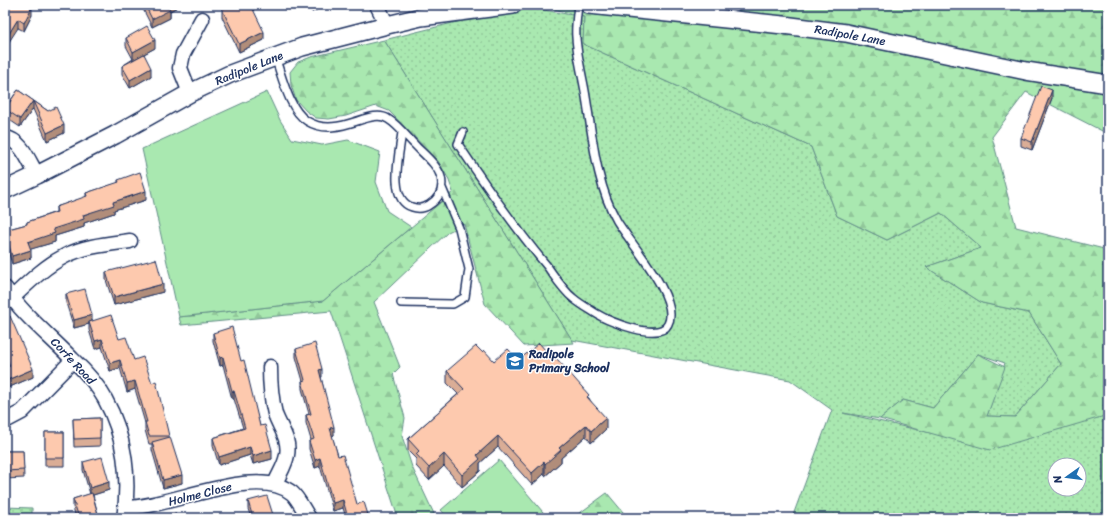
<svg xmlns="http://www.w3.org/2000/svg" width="1113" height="523" font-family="Sriracha,sans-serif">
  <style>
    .grass { fill: url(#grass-dots); stroke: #628c87; fill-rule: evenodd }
    .forest { fill: url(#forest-firs); stroke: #628c87 }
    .park { fill: #a9e8b0; stroke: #628c87 }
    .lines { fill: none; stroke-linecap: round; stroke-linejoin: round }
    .service-casing { stroke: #1b2f5e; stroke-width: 10 }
    .minor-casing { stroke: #1b2f5e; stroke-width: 17 }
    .tertiary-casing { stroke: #1b2f5e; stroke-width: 20 }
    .service { stroke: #fff; stroke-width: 7 }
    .minor { stroke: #fff; stroke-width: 14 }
    .tertiary { stroke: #fff; stroke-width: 17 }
    .wall { fill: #daad96; stroke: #1b2f5e }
    .shaded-wall { fill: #b18d7a; stroke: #1b2f5e }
    .building { fill: #fdc9ae; stroke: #1b2f5e }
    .labels { text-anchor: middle; stroke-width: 3; stroke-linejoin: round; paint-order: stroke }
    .street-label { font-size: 12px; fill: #1b2f5e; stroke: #fff }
    .poi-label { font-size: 12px; font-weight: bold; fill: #1b2f5e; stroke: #fff; text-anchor: start }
  </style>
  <defs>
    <pattern id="grass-dots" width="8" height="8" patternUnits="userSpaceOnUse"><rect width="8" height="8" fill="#a9e8b0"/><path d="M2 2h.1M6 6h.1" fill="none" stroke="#91c79a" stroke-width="1.8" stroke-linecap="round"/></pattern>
    <pattern id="forest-firs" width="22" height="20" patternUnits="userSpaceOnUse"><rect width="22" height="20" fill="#a9e8b0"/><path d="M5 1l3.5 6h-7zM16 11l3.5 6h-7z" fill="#91c79a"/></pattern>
  </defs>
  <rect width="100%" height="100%" fill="#fff"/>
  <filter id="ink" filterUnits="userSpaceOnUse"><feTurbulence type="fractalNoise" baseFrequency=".025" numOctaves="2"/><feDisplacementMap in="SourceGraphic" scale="8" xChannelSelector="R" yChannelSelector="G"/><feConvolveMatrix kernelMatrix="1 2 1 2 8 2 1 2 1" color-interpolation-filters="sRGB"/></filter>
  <g filter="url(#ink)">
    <!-- grass -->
    <path class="grass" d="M532 8 584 17 583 44 811 147 837 216 887 240 941 213 981 248 926 267 982 303 1029 313 1061 364 1015 417 987 416 1005 363 978 354 933 408 903 400 880 419 843 413 989 446 1108 413V518H792L832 410 790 380 572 340 384 40 485 15ZM1055 465H1079V489H1055Z
      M5 507 32 508V518H5Z"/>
    <!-- forest -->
    <path class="forest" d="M539 5H1108V134L1026 92 992 137 1016 227 1108 250V415L990 450 880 419 903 400 933 408 978 354 1005 367 987 416 1015 417 1061 364 1029 313 982 303 926 267 981 248 941 213 887 240 837 216 811 147 583 44 584 17Z
      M384 40 574 343 524 346 485 304 464 224 448 232 374 302 400 367 393 374 405 418 402 436 412 467 436 518H398L331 311 181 325 179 317 323 301 453 192 448 178 438 161 389 111 376 106 346 116 329 119 316 118 306 111 296 100 291 85 290 72 298 62 311 57Z
      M607 493 628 518H573Z"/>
    <!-- park -->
    <path class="park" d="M267 92 280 120 292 139 322 145 348 140 380 152 376 182 387 211 411 227 323 301 179 317 142 149Z
      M499 460 548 518H448L441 510Z"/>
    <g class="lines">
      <!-- service casing -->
      <g class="service-casing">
        <path id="service" d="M275 57C282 76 289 110 307 121 338 140 370 107 388 119 398 125 406 136 414 144 423 154 437 164 441 177 444 189 439 199 429 205 423 209 418 209 412 207 387 200 400 151 402 132
          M463 132 458 144C486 186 515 228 547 266 555 277 563 290 573 298 580 304 589 309 597 314 609 322 660 342 668 324 681 299 630 243 617 221 596 184 593 139 586 97 583 78 577 56 576 37 575 27 577 15 578 5
          M401 303 453 304 465 297 469 269 459 228 442 188"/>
      </g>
      <!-- minor casing -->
      <g class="minor-casing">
        <path id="minor" d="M377 5 387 25
          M190 93 180 68 183 54 202 19
          M5 138C22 140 29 162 37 175
          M5 288C23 315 50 336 72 359 85 371 97 384 105 399 125 435 130 478 124 518
          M12 298C28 283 45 266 65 256 84 246 108 244 130 241
          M270 367C270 383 271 398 275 414 280 428 290 439 287 455 285 466 279 474 275 484
          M5 421 22 412 73 360
          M125 508C169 508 257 464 292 493 298 498 304 511 309 518"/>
      </g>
      <!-- tertiary casing -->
      <g class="tertiary-casing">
        <path id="tertiary" d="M589 5 783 25 846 33 1026 71 1108 84
          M5 190 37 175 115 135 190 93 230 74 302 47 387 25 421 17 513 5"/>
      </g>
      <!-- service -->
      <use href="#service" class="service"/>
      <!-- minor -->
      <use href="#minor" class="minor"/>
      <!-- tertiary -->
      <use href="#tertiary" class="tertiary"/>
    </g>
    <!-- wall -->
    <path class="wall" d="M5 5 32 15 24 31 18 28Z
      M142 5H181L170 11V18L152 27 142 7Z
      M309 5H327L312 12Z
      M222 9 264 40 239 52 222 17Z
      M126 38 155 48 144 54 151 76 130 88 122 74V66L133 59 126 46Z
      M18 90 48 111 64 133 47 141 33 109 20 127 5 117V108Z
      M1052 98 1032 150 1021 146V138Z
      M118 180 146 200 114 210V213L84 223V227L55 236V242L30 249 31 258 12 264 5 241V230L27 224V222L56 212V207L86 197V193L118 183Z
      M106 272 163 292 114 305 106 280Z
      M66 294 92 321 119 339 134 360 169 436 182 483 163 488 152 450V444H149L145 430V423L135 389 127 392 120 368 110 371 102 347 95 349 89 330V324L74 328 66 303Z
      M5 319 33 377 5 389V368L7 367 5 362Z
      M213 333 241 361 260 426 272 459 253 464 250 455 219 465 213 446V438L243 428 234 399H232L223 365 220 366 213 341Z
      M296 349 322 377H321L334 435 332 436 338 456 357 504 369 518H346L343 508 333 511 320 466 315 468 309 449V441L311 440 306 423V415L309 414 302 389V381H303L296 357Z
      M482 352 494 361 519 360 589 398 606 429 591 443 586 436 561 458V462L545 476 544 474 532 485 498 447 480 463V471L462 487 444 466 429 480 416 466V459L408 451V439L458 394 447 383V371Z
      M100 418V446L74 447 73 419Z
      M45 432H64V466H45Z
      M5 451H23L24 478 5 479Z
      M83 462 109 490 93 495 99 518H76L73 507V499L90 494 83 470Z
      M248 501 274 518H251L248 509Z"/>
    <!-- shaded-wall -->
    <path class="shaded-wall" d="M167 5H181L170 11V18L152 27V19Z
      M312 5H327L312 12Z
      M32 7V15L24 31V23Z
      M18 19V28L5 48V40Z
      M264 32V40L239 52V44Z
      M155 40V48L133 60V52Z
      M151 68V76L130 88V80Z
      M1052 90V98L1032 150V142Z
      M33 101V109L20 127V119Z
      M64 125V133L47 141V133Z
      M146 191V200L114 210V213L84 223V227L55 236V242L28 250V242L53 229 113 202Z
      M31 250V258L12 264V256Z
      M163 284V292L114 305V297Z
      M92 315V323L89 322V324L74 328V320Z
      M102 339V347L95 349V341Z
      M223 357V365L220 366V358Z
      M120 360V368L110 371V363Z
      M33 369V377L5 389V381Z
      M322 369V377L319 378V370Z
      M135 381V389L127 392V383Z
      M232 391H234V399H232Z
      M606 418V429L591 443V431Z
      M586 425V436L561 458V462L545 476V464L559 448Z
      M334 427V435L330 437V428Z
      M498 436V447L480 463V471L462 487V475L477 455Z
      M250 447V455L219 465V457Z
      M272 450V459L253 464V456Z
      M444 454V466L429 480V468Z
      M320 458V466L315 468V460Z
      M544 462V474L532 485V473Z
      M182 475V483L163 488V480Z
      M109 482V490L90 496V488Z
      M343 500V508L333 511V503Z"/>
    <!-- building -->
    <path class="building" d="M5 5H28L32 7 24 23 18 19 5 40Z
      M145 5H168L170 10 152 19Z
      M231 5H251L264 32 239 44 222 9Z
      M147 26 155 40 133 52 126 38Z
      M144 54 151 68 130 80 122 66Z
      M1041 86 1052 90 1032 142 1021 138Z
      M18 90 48 111 56 107 64 125 47 133 33 101 20 119 5 109Z
      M140 172 146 191 113 202 114 205 83 215 84 219 53 229 55 233 28 242 31 250 12 256 5 232V230L27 224V222L57 212 56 207 87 196 86 193 119 182 118 180Z
      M156 259 163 284 114 297 106 272Z
      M85 289 92 315 74 320 66 294Z
      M111 315 119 339 126 337 134 360 143 357 152 383 156 381 169 436H149L145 422H147L135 381 127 383 120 360 110 363 102 339 95 341 89 322Z
      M10 316 33 369 5 381V368L10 366 5 354V319Z
      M232 327 241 361 244 360 260 426 265 425 272 450 253 456 250 447 219 457 213 438 245 428 234 391H232L223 357 220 358 213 333Z
      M315 343 322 369 319 370 334 427 330 428 338 456 343 455 357 504 364 502 369 518H348L343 500 333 503 320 458 315 460 309 441 314 439 306 415 311 414 302 381 305 380 296 349Z
      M539 343 554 360 556 358 567 370 589 395 587 397 606 418 591 431 586 425 559 448 561 450 545 464 544 462 532 473 498 436 477 455 480 459 462 475 444 454 429 468 416 454 419 451 408 439 464 389 447 371 476 346 482 352 484 350 494 361 508 349 519 360Z
      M100 418V438L74 439 73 419Z
      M45 432H64V458H45Z
      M170 437 182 475 163 480 152 442Z
      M5 451H23L24 470 5 471Z
      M102 457 109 482 90 488 83 462Z
      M92 493 99 518H79L73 499Z
      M267 496 274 518H253L248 501Z
      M175 513 176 518H156Z"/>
  </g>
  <!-- icons -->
  <defs>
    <g id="school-square" transform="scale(1)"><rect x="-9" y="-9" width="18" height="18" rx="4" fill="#1f6fb2" stroke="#fff"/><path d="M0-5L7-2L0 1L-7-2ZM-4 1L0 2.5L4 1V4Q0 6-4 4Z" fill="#fff"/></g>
  </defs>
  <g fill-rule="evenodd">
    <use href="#school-square" x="515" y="361"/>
  </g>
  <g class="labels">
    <!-- street labels -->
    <g class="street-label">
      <text transform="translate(850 35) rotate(10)" y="4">Radipole Lane</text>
      <text transform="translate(249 68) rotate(-22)" y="4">Radipole Lane</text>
      <text transform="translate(73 361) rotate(47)" y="4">Corfe Road</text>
      <text transform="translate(200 494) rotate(-14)" y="4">Holme Close</text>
    </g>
    <!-- poi labels -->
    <g class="poi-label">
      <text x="529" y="358">Radipole<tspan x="529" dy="14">Primary School</tspan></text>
    </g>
  </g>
  <!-- margin -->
  <rect width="1113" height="523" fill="none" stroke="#fff" stroke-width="20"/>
  <rect x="10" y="10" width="1093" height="503" fill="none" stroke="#1b2f5e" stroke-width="1.5" filter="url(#ink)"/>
  <!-- north arrow -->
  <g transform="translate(1067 477) rotate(256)"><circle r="19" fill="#ffffff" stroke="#a4acbf"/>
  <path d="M0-3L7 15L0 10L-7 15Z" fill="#1f6fb2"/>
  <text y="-6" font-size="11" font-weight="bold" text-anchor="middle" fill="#1b2f5e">N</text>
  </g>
</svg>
